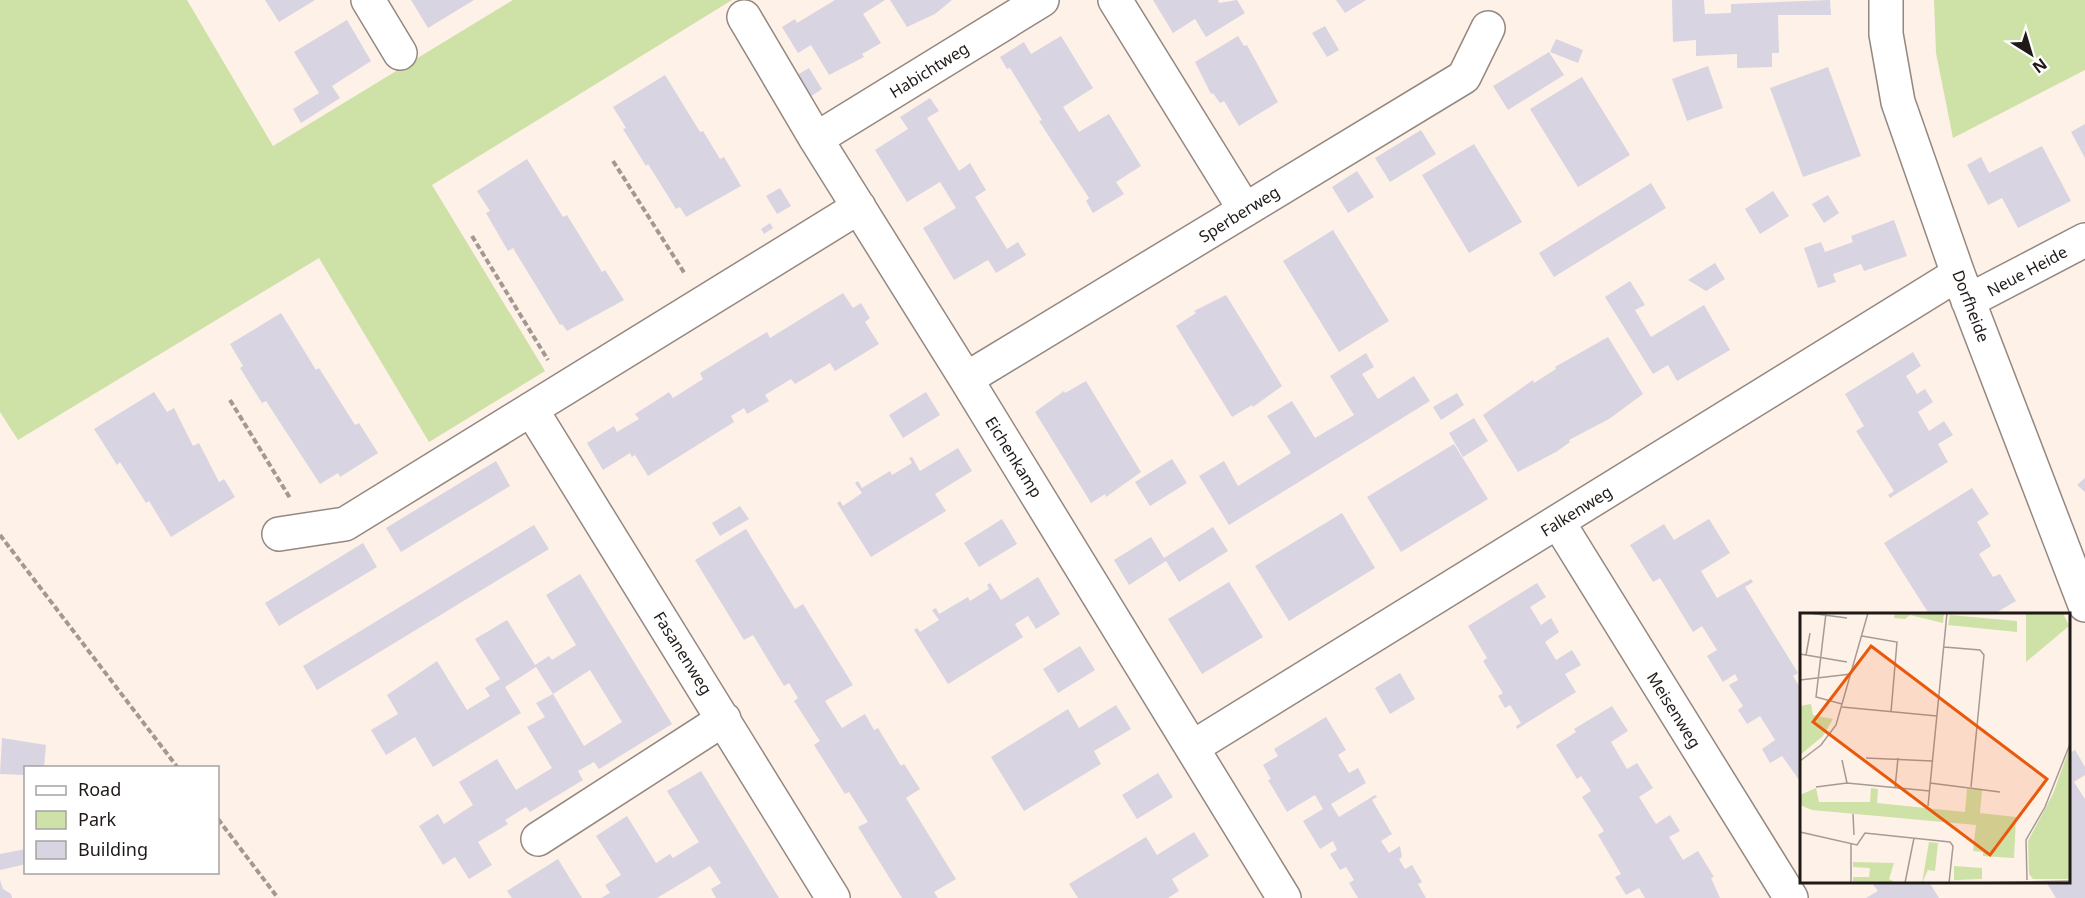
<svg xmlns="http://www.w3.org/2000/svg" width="2085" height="898" font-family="'Noto Sans',sans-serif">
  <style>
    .green { fill: #cee1a6 }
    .building { fill: #d8d4e1; fill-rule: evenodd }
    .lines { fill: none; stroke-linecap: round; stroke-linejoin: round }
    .minor-casing { stroke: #948881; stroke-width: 36 }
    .path { stroke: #a39993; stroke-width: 4; stroke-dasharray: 6 3; stroke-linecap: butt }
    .minor { stroke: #fff; stroke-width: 33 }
    .labels { text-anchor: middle; stroke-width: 4.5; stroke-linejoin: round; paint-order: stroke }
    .street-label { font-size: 16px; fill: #1f1a17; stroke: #fff }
    .inset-road { fill: none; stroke: #a59b94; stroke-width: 1.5 }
    .view { fill: #e8590c; fill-opacity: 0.15; stroke: #e8590c; stroke-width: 3 }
    .inset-edge { fill: none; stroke: #1f1a17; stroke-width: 3 }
  </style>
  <rect width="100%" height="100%" fill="#fef1e8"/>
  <!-- green -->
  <path class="green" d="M0 0H187L273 146 513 0H732L432 185 545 371 429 442 319 258 18 440 0 412Z
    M1934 0H2085V70L1953 138 1936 53Z"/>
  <!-- building -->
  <path class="building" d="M265 0H315L279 22Z
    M411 0H474L428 28Z
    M835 0H885L863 14 881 43 862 54 864 57 829 75 811 45 798 53 782 27 795 19 797 23Z
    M890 0H952L935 14 907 27Z
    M1153 0H1218L1219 3 1237 0 1245 13 1206 37 1195 19 1173 33Z
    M1336 0H1366L1345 13Z
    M1672 0H1704L1705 14 1731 13V4L1830 0 1831 15H1778L1779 53H1772V67L1737 68V54L1696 56V40L1673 42Z
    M347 20 371 61 332 86 340 98 301 123 293 109 319 93 294 52Z
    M1325 26 1339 50 1327 57 1312 33Z
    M1061 36 1093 88 1063 107 1079 132 1109 114 1141 166 1116 182 1124 194 1093 213 1086 201 1089 198 1039 121 1042 120 1010 68 1007 69 1000 57 1024 42 1031 54Z
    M1238 36 1244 46 1247 45 1278 102 1239 126 1224 101 1220 103 1213 93 1211 94 1195 62Z
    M1556 39 1583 50 1578 63 1550 52Z
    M1549 52 1564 75 1508 110 1493 86Z
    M1708 66 1723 108 1687 121 1672 79Z
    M1828 67 1861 156 1803 177 1770 88Z
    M809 68 822 89 810 97 797 75Z
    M665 75 700 132 703 131 720 159 724 157 741 186 686 217 680 207 676 209 648 164 646 166 623 129 626 128 613 107Z
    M1582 77 1630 155 1578 187 1530 109Z
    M930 98 939 111 927 118 959 171 970 163 986 190 975 197 1007 249 1018 242 1026 255 996 273 988 260 954 280 923 228 956 208 940 182 907 202 875 150 908 129 900 117Z
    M2085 124V158L2071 132Z
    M1421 130 1436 154 1390 182 1375 158Z
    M1474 144 1522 222 1469 253 1422 175Z
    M2042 146 2071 201 2018 228 2002 198 1988 205 1967 165 1981 157 1989 173Z
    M527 159 563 217 567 215 602 272 605 270 624 300 567 331 562 324 560 325 513 248 508 251 486 213 490 211 477 191Z
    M1357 171 1374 197 1348 213 1332 187Z
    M1651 183 1666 208 1554 277 1539 253Z
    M780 188 791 206 777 214 766 196Z
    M1773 191 1789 216 1760 234 1745 209Z
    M1828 195 1839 213 1824 223 1812 204Z
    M1894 220 1907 256 1864 271 1861 264 1833 274 1836 282 1818 288 1804 248 1821 242 1825 252 1853 242 1851 236Z
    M770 223 773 228 764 234 761 229Z
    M1333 230 1389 321 1339 352 1283 261Z
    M1715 263 1725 279 1706 291 1688 280Z
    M1630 281 1645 305 1635 310 1651 337 1704 305 1730 350 1677 381 1668 365 1653 374 1605 297Z
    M843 293 853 308 861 303 870 318 865 322 879 344 835 371 830 363 795 384 791 379 765 395 769 401 747 414 744 408 731 416 734 422 648 476 635 455 632 457 630 453 603 470 587 443 614 426 617 432 639 419 635 414 654 402 669 392 673 398 703 379 700 373 747 344 767 332 770 338Z
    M1226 295 1282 386 1253 407 1252 405 1232 417 1176 326 1196 313 1194 311Z
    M281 313 316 370 319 368 355 425 359 423 378 453 340 477 338 473 320 484 266 401 262 403 240 368 243 366 230 344Z
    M1608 337 1643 394 1609 419 1569 440 1570 442 1556 452 1518 472 1483 415 1533 380 1534 383 1556 369 1555 367Z
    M1913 352 1921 366 1906 376 1917 394 1925 389 1933 402 1918 412 1929 431 1944 421 1953 435 1938 444 1948 462 1890 498 1888 495 1894 491 1856 431 1864 426 1845 394Z
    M1366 353 1374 367 1362 374 1378 399 1414 376 1430 401 1229 525 1199 476 1224 461 1238 486 1291 453 1267 416 1292 401 1315 438 1354 415 1330 376Z
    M1086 381 1141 472 1106 497 1105 494 1091 503 1035 412 1064 391 1065 393Z
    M154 392 167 412 174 408 193 446 199 443 219 482 224 479 235 497 171 537 149 501 146 503 120 462 117 465 94 429Z
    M926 392 940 415 903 438 889 415Z
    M1457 393 1464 405 1441 420 1433 407Z
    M1474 418 1488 441 1463 457 1449 433Z
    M1454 444 1488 499 1401 552 1367 497Z
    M958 448 972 471 935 494 946 511 871 557 837 503 840 501 843 506 862 493 855 483 858 481 862 488 890 471 892 475 912 463 909 458 912 457 920 471Z
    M1172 459 1187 483 1150 506 1135 482Z
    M496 461 510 486 401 552 386 528Z
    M2085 478V492L2077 485Z
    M1972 488 1989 514 1977 522 1991 546 1979 554 1993 577 2000 574 2016 601 1994 614H1929L1884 543Z
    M740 506 749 519 720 536 712 523Z
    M1342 513 1375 568 1289 621 1255 566Z
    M1002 519 1017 544 979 567 964 543Z
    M1709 519 1730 553 1701 571 1717 598 1751 579 1753 582 1745 587 1798 673 1793 676 1802 691V784L1782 756 1770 763 1762 749 1775 740 1760 716 1747 724 1738 710 1743 706 1729 685 1738 680 1735 674 1723 682 1707 656 1717 650 1702 626 1693 632 1660 578 1653 582 1630 545 1664 524 1674 540Z
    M534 525 549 549 317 690 303 666Z
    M1213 527 1228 551 1179 582 1166 561 1129 585 1114 560 1151 537 1164 558Z
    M746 529 795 609 803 604 853 685 825 701 842 728 865 714 874 730 878 728 901 766 904 764 920 789 906 798 956 879 934 892 938 898H902L858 827 868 822 849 792 845 794 814 745 820 741 794 701 798 698 789 683 784 686 753 635 744 640 695 560Z
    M363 543 377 567 279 626 265 603Z
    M580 574 672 724 599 769 594 762 578 771 583 780 530 812 526 807 505 820 508 824 478 842 492 865 469 879 455 857 443 865 419 826 438 814 444 824 473 805 459 782 497 759 516 790 552 768 527 727 545 717 536 703 553 694 536 667 505 687 521 713 433 767 415 737 386 755 371 730 398 714 387 695 437 661 467 710 490 696 485 688 500 679 475 639 507 620 535 665 549 656 552 660 576 645 546 595ZM590 670 622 722 584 746 553 694Z
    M1038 577 1060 614 1036 629 1028 616 1015 624 1023 637 948 684 914 630 917 628 920 632 939 620 932 610 936 608 939 614 968 597 970 601 989 589 987 585 990 583 1001 600Z
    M1229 582 1263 637 1202 674 1168 619Z
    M1537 583 1546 597 1530 607 1541 625 1551 618 1559 632 1545 642 1556 660 1572 650 1581 665 1565 674 1576 692 1517 729 1516 726 1521 723 1510 705 1505 708 1498 696 1503 693 1483 661 1487 658 1468 626Z
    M1080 646 1095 670 1058 693 1043 669Z
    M1400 673 1415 699 1390 714 1375 688Z
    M1116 705 1131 729 1094 751 1101 764 1024 811 991 757 1068 709 1079 728Z
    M1612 706 1628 731 1611 742 1627 769 1637 763 1653 788 1639 797 1656 824 1670 815 1680 831 1669 837 1683 860 1698 851 1714 877 1711 878 1720 898H1645L1639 888 1626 895 1615 877 1621 874 1598 835 1604 831 1582 797 1591 791 1581 776 1577 779 1556 745 1576 732 1574 729Z
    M1326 717 1346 750 1338 755 1349 773 1358 768 1366 783 1331 804 1339 817 1375 795 1377 797 1372 800 1392 834 1381 841 1389 853 1400 846 1402 857 1399 859 1405 869 1412 865 1422 882 1418 884 1426 898H1358L1349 883 1354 880 1346 867 1340 870 1330 854 1337 850 1333 841 1320 849 1303 821 1323 809 1315 795 1287 812 1268 780 1271 779 1263 765 1278 756 1274 749Z
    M2 738 46 745 44 768H26V775L0 774Z
    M2075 750 2085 767V775L2074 782 2085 799V898H2056L2046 882H2068V754Z
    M701 771 779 898H716L711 889 721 883 710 866 657 898H601L610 893 605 885 621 875 596 836 627 816 656 863 670 854 673 858 699 842 667 791Z
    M1158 773 1173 797 1137 819 1122 795Z
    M1194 832 1209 856 1172 879 1179 891 1168 898H1078L1069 884 1146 837 1157 855Z
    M26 849V864L0 870V854Z
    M558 859 582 898H512L507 891Z
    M0 880 3 889 11 894 12 898H0Z
    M1871 882H1929L1939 898H1866L1878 891Z"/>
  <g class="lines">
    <!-- minor casing -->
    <g class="minor-casing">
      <path id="minor" d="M368 0 400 53
        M1115 0 1245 210
        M1886 0V34L1898 102 1958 274 2085 605
        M744 17 816 139 966 379 1284 898
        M816 139 1042 0
        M1968 301 2085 240
        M966 379 1464 77 1488 28
        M531 409 833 898
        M1558 522 1791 898
        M279 534 345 524 859 207
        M1193 747 1958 274
        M538 839 724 719"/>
    </g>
    <!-- path -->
    <path class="path" d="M613 161 685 274
      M472 236 548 360
      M230 400 290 498
      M0 535 178 768
      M218 819 278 898"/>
    <!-- minor -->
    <use href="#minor" class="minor"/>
  </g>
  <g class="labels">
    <!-- street labels -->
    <g class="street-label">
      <text transform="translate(929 70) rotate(-32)" y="6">Habichtweg</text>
      <text transform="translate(1239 214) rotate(-32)" y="6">Sperberweg</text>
      <text transform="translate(2027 271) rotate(-28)" y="6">Neue Heide</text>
      <text transform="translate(1971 306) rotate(69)" y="6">Dorfheide</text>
      <text transform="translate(1014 457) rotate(58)" y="6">Eichenkamp</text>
      <text transform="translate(1576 511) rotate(-32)" y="6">Falkenweg</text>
      <text transform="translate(683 653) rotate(58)" y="6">Fasanenweg</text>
      <text transform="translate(1674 710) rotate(58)" y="6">Meisenweg</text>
    </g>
  </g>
  <!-- overview -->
  <g transform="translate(1800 613)">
    <rect width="270" height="270" fill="#fef1e8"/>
    <path d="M95 0H144L143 10 110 2 105 6 94 5ZM226 0H263L269 13 226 49ZM150 2 217 8V19L148 12ZM11 91 13 102 33 106 23 123 0 142V93ZM270 134V266H233L229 261 228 228 253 181ZM16 175 19 189H70L71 175 78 176 77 190 165 199 167 176 182 177 180 200 216 204 214 245 183 243V239L173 238 176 212 12 197 0 192V182ZM129 229 138 230 135 258 128 257 122 270ZM53 249 94 250 89 266 96 270H53V264H69L70 255 53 254ZM154 253 182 255V266L154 267Z" fill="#cee1a6"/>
    <path class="inset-road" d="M9 0 47 5M26 0 16 84 42 91M62 23 97 29 91 99M144 34 180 37 184 42 171 174M0 41 47 49M6 42 10 20M0 67 51 61M42 94 137 103M66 145 132 148M42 147 47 170M0 148 21 132 36 112 68 0M130 170 200 179M16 174 47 170 130 178M95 175 98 145M128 193 147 0M53 201 54 222M0 219 57 232 65 220 150 229 153 233 149 270M227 267 226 227 245 194 270 131M51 270V231M105 270 114 225M177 270 270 268"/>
    <path class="view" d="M71 33 247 166 190 242 13 109Z"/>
    <rect width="270" height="270" class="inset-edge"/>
  </g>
  <!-- legend -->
  <rect x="24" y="766" width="195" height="108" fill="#ffffff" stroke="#a5a3a2" stroke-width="1.5"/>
  <rect x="36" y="786" width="30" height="9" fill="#ffffff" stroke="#a5a3a2" stroke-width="1.5"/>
  <text x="78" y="796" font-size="18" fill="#1f1a17">Road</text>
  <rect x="36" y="811" width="30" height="18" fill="#cee1a6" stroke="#a5a3a2" stroke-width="1.5"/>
  <text x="78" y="826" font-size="18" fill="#1f1a17">Park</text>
  <rect x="36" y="841" width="30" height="18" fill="#d8d4e1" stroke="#a5a3a2" stroke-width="1.5"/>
  <text x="78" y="856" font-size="18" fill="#1f1a17">Building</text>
  <!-- north arrow -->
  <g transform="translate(2031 54) rotate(143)" stroke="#ffffff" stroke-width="4.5" paint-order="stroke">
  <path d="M0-4.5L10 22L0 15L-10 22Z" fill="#1f1a17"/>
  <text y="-9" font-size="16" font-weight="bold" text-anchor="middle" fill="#1f1a17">N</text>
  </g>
</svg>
